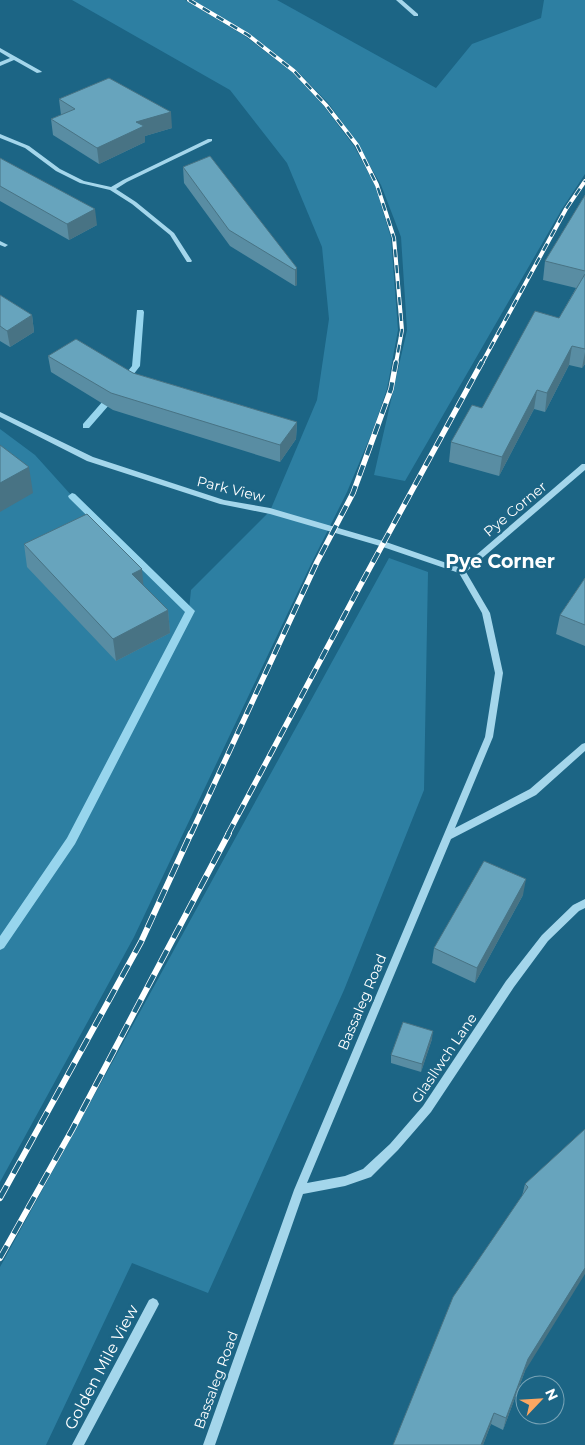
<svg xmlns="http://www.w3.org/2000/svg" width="585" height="1445" font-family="Montserrat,sans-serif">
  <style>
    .green { fill: #2d7fa2 }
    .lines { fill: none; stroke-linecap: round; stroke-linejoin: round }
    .stream { fill: #97d5ed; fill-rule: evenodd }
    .minor { fill: #a4d6eb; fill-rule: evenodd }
    .rail-far2-casing { stroke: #fff; stroke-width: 4 }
    .rail-far1-casing { stroke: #fff; stroke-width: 5.5 }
    .rail-casing { stroke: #fff; stroke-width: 6 }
    .rail-far2 { stroke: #1c6585; stroke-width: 2.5; stroke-dasharray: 8; stroke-linecap: butt }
    .rail-far1 { stroke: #1c6585; stroke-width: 4; stroke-dasharray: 11; stroke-linecap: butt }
    .rail { stroke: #1c6585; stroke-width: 4.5; stroke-dasharray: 14; stroke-linecap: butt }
    .wall { fill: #598da3 }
    .shaded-wall { fill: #487384 }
    .building { fill: #67a4bd; stroke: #487384 }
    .labels { text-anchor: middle; stroke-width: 5; stroke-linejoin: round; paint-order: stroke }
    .street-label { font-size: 14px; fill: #fff; stroke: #1c6585 }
    .near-street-label { font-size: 16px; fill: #fff; stroke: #1c6585 }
    .district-label { font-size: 19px; font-weight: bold; fill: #fff; stroke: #1c6585 }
  </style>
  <rect width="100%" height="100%" fill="#1c6585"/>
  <!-- green -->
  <path class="green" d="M72 0H185L245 36 292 72 323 105 354 146 375 185 391 238 398 330 387 389 373 430 347 492 312 562 134 937 0 1182V429L35 455 72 496 189 610 191 590 270 511 317 400 329 319 322 247 287 163 230 90Z
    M192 0H277L436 88 472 44 541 18 544 0H585V174L562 209 405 481 374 475 407 330 401 237 381 185 358 145 329 104 297 71 249 35Z
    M389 558 428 572 424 790 344 990 208 1293 132 1263 46 1445H0V1267Z"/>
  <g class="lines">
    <!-- stream -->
    <path class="stream" d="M137 310H143L144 312 140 366 126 384 123 385 119 382 132 366Z
      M113 392 116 393V397L89 428H83V424L110 393Z
      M72 493 75 494 195 611 75 844 4 948 0 950V936L67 838 185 612 69 498 68 496Z"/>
    <!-- minor -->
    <path class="minor" d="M396 0H402L418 14V16H414Z
      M0 48 41 71 42 72 37 73 14 60 0 66V62L10 58 0 52Z
      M0 134 29 146 60 169 84 181 111 187 123 180 208 139H212V141L127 182 116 189 136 202 174 233 192 261 191 262H187L170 235 132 204 110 190 80 183 56 171 25 148 0 138Z
      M0 241 8 245 5 247 0 245Z
      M0 412 93 457 224 500 270 508 386 542 461 568 582 464H585V470L466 572 490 613 503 673 493 737 455 828 530 789 582 744 585 743V751L536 795 451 839 307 1183 345 1176 363 1169 390 1144 423 1106 506 981 542 935 573 905 585 899V908L579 911 548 941 514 987 431 1112 398 1150 371 1177 345 1186 303 1194 215 1445H203L294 1190 485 737 495 673 482 613 459 573 380 546 270 514 220 504 87 461 0 417Z
      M153 1298 157 1300 159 1304 157 1308 84 1445H72L149 1300Z"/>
    <!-- rail-far2 casing -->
    <g class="rail-far2-casing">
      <path id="rail-far2" d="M189 0 248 35 294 71 326 105 357 145 377 185 394 238 402 330 396 363
        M482 363 566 209 585 181"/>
    </g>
    <!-- rail-far1 casing -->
    <g class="rail-far1-casing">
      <path id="rail-far1" d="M191 834 317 562 353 493 391 389 396 362
        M228 834 360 586 482 362"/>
    </g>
    <!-- rail casing -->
    <g class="rail-casing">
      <path id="rail" d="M0 1198 141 942 191 833
        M0 1258 72 1130 229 833"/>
    </g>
    <!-- rail-far2 -->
    <use href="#rail-far2" class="rail-far2"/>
    <!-- rail-far1 -->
    <use href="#rail-far1" class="rail-far1"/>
    <!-- rail -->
    <use href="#rail" class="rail"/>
  </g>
  <!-- wall -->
  <path class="wall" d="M59 99 172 128 145 136V142L99 164 53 135 51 119 61 115Z
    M0 158 97 225 69 240 0 201Z
    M183 167 297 268V285L295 286 230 246 184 183Z
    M585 195V364L582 368 569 365 545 412 534 409 499 476 449 462 451 442 482 408 559 318 576 288 543 280 545 261Z
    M0 295 32 315 34 332 10 347 0 341Z
    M48 356 133 373 297 422 296 439 280 462 113 410 51 372Z
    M24 544 143 586 168 610 170 633 116 661 27 567Z
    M585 578V646L556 634 560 615Z
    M523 895 475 983 432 963 434 948Z
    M432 1039 421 1072 391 1063V1055Z
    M585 1129 525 1371 503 1430 491 1424 483 1445H393L522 1196 525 1184Z"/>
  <!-- shaded-wall -->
  <path class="shaded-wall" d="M171 112 172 128 145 136V142L99 164 97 148 136 122Z
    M95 209 97 225 69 240 67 224Z
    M297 268V285L295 286V270Z
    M32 315 34 332 10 347 7 331Z
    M572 346 569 365 545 412 547 393Z
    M585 352V364L582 368Z
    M537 390 534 409 499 476 502 457Z
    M297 422 296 439 280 462V445Z
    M29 467 33 493 0 512V483Z
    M142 569 144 591 132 574Z
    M168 610 170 633 116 661 113 639Z
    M526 879 523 895 475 983 477 968Z
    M433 1031 432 1039 421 1072 422 1064Z
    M585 1268V1274L525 1371 503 1430 506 1418 528 1359Z
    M494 1413 491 1424 483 1445H481Z"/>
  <!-- building -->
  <path class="building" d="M109 78 171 112 136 122 144 126 97 148 51 119 75 109 59 99Z
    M210 156 297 268 295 270 229 230 183 167Z
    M0 158 95 209 67 224 0 186Z
    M585 195V271L545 261Z
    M585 274V349L572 346 547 393 537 390 502 457 451 442 472 405 482 408 535 311 559 318Z
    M0 295 32 315 7 331 0 326Z
    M76 339 133 373 297 422 280 445 111 393 48 356Z
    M0 445 29 467 0 483Z
    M87 514 142 569 132 574 168 610 113 639 24 544Z
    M585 578V625L560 615Z
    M484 861 526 879 477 968 434 948Z
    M403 1022 433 1031 422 1064 391 1055Z
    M585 1129V1268L528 1359 506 1418 494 1413 481 1445H393L453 1297 528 1187 525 1184Z"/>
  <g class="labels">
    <!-- street labels -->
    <g class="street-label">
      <text transform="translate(231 489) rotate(14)" y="5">Park View</text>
      <text transform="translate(515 509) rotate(-40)" y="5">Pye Corner</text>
      <text transform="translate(362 1002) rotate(-67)" y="5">Bassaleg Road</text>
      <text transform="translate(444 1058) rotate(-56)" y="5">Glasllwch Lane</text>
      <text transform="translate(216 1380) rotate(-70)" y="5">Bassaleg Road</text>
    </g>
    <!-- near-street labels -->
    <g class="near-street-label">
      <text transform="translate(101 1367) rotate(-62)" y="6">Golden Mile View</text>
    </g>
    <!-- district labels -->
    <g class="district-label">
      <text x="500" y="568">Pye Corner</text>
    </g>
  </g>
  <!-- north arrow -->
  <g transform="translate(540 1400) rotate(65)"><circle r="24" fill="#1c6585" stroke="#77a3b6"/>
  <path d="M0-4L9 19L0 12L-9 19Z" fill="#fba762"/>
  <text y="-8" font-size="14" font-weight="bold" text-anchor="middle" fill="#ffffff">N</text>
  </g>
</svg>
